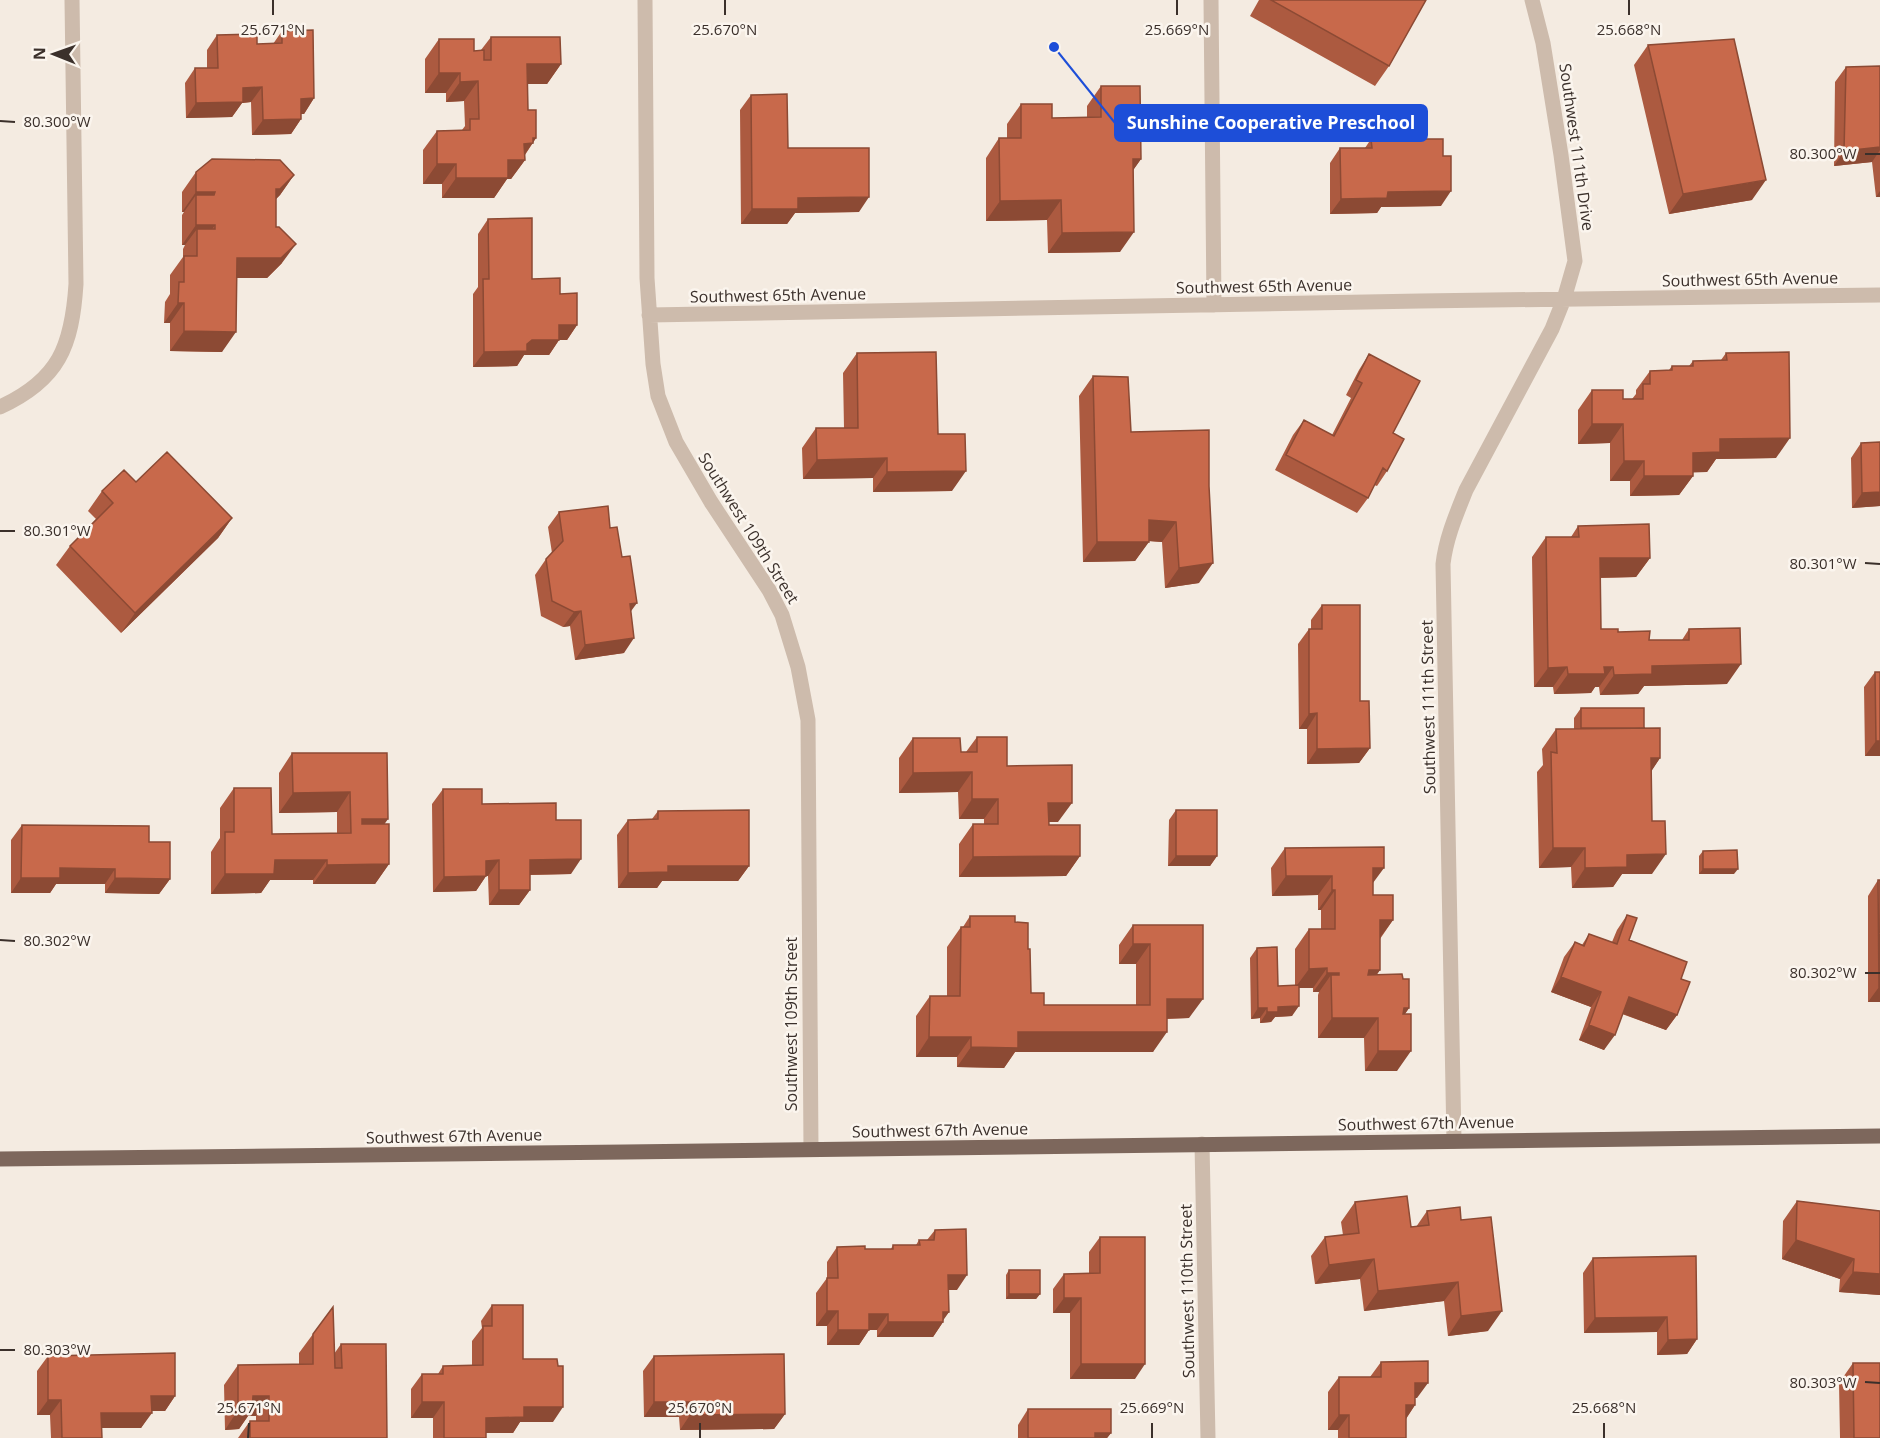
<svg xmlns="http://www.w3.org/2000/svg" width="1880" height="1438" font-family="'Open Sans',sans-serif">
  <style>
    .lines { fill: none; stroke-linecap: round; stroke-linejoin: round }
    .minor { stroke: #cdbbac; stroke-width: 15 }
    .major { stroke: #7d675c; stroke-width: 15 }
    .wall { fill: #ac5a40 }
    .shaded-wall { fill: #8c4a34 }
    .building { fill: #c8694b; stroke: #8c4a34; stroke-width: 1.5 }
    .ticks { fill: none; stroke: #3b302b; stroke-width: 2 }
    .labels { text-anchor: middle; stroke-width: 5; stroke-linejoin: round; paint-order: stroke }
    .street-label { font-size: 16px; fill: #3b302b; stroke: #fbf5ee }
    .ticks-label { font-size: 15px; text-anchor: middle; fill: #3b302b; stroke: #fbf5ee; stroke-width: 5; stroke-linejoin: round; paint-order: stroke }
    .leader { fill: none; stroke: #1d4ed8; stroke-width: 2 }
    .callout-dot { fill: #1d4ed8; stroke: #fbf5ee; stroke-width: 2 }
    .callout { fill: #1d4ed8; stroke: #1d4ed8; stroke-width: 2 }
    .callout-label { font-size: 18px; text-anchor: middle; font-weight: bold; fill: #fff }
  </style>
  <rect width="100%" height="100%" fill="#f4ebe1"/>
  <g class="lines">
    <!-- minor -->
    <path class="minor" d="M645 0 647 278 653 364 658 396 676 442 711 502 769 590 782 615 798 667 808 720 811 1149
      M1211 0 1214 305
      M649 315 1420 301 1880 295
      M0 407C59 380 72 346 76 284L72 0
      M1454 1141 1443 564C1446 538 1456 515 1466 490L1552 329 1564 299 1575 261 1561 155 1543 43 1532 0
      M1202 1144 1208 1438"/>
    <!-- major -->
    <path class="major" d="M0 1159 625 1152 1880 1136"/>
  </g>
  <!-- wall -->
  <path class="wall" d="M1259 0H1426L1389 66 1375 86 1250 16Z
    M282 31 314 98 304 114H301V119L291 134 252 135 251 102 242 103 232 117 186 118 185 83 195 68H207V50L217 35 257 44H273Z
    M491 37 561 64 547 84H527L528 110 536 138 525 155V160L511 179H507L494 198H442V184H423V150L437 131 462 130 465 126 464 101 446 102V93H425V59L439 39 474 51 481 50Z
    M1648 45 1752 200 1669 214 1634 65Z
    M1880 66V197H1876L1872 162 1834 166 1835 82 1846 67Z
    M1101 86 1141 159 1133 170 1120 252 1048 253 1047 220 986 221V158L999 138H1007V124L1021 104 1052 118H1087V106Z
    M751 95 788 148 859 212 795 213 787 224H741L740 110Z
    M1371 139 1441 206 1381 207 1377 213 1330 214V163L1340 148H1365Z
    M196 172 294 175 280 195 276 199V227L282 263 267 278H237L222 352 170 351V323H164L165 302 170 294V275L183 257V249L185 245H182V215L184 212H182V192Z
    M488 219 532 279 560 294 577 325 567 340H559L549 355H524L517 366 473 367V294L478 287V234Z
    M857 353 938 434 952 491 873 492V478L803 479 802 448 816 428H844L843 373Z
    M1726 353 1776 458 1716 459 1707 472H1693V476L1679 495 1630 496V481H1610V443L1578 444V410L1592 390 1623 399H1632L1636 394V390L1650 371 1669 370 1672 366H1689L1693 361 1721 360Z
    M1369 354 1393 433 1387 471 1377 486 1374 485 1368 498 1357 513 1275 470 1293 435 1304 420 1332 435 1351 398 1346 395 1359 370Z
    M1093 376 1131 432 1209 430 1199 583 1165 588 1162 542 1149 541 1135 561 1083 562 1079 396Z
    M1880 442V506L1852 508 1851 458 1861 443Z
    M136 482 232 518 218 538 121 633 56 565 70 546 96 519 88 511 102 491Z
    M559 512 610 528 631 611 624 653 575 660 570 626 563 627 541 616 535 575 546 559 552 553 548 527Z
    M1578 526 1650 558 1636 577 1600 578 1601 629 1618 632 1649 640H1682L1689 629 1727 684 1644 686 1638 694 1600 695 1599 687H1595L1591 693 1554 694 1553 687H1534L1532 557 1546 537H1571Z
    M1322 605 1360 701 1370 748 1359 763 1307 764V729H1299L1298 644 1309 629H1311V620Z
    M1875 672 1880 756H1865L1864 687Z
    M1581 708 1644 728 1660 758 1651 771 1652 874H1622L1613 887 1572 888 1571 867 1539 868 1537 772 1543 765 1542 749 1556 729H1574V718Z
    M977 737 1007 766 1058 822H1049V825L1080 856 1066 876 959 877V844L973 824H984V819H959L958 792 899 793V758L913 738 961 752H966Z
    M292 753H387L384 824 389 864 375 884H313V880H270L261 893 211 894V852L220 838V808L234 788 272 834 337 833V812L279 813V773Z
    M443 789 482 804 556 820 571 874 530 875V890L519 905H489L488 876H486L476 891 433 892 432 804Z
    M1176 810 1217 856 1210 866H1168L1169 820Z
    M658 811 749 866 738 881H662L657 888H618L617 835 628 820 652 819Z
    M22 825 149 842 170 879 159 894 105 893V884H56L50 893H11V840Z
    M1285 848 1373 884V895L1393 920 1380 939V970L1377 974 1403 979 1409 1008 1405 1014 1397 1071H1365L1364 1038H1318V995L1319 992H1313V988H1299L1292 1016 1275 1017 1271 1022 1260 1023V1018L1251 1019 1250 958 1257 948 1278 986H1295V949L1309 929H1321V910H1318V895L1272 896 1271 868Z
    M1703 851 1734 874H1699V856Z
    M1878 880 1880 1002H1868V896Z
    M1627 915 1629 940 1681 979 1677 1015 1666 1030 1622 1014 1604 1050 1579 1040 1591 1007 1551 992 1564 957 1575 942 1582 945 1589 934 1612 942 1617 930Z
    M970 916 1015 922 1028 949 1031 993 1044 1005H1136V964H1119V945L1133 925H1203L1189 1018 1167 1019 1153 1052H1015L1004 1068 957 1067V1057H916V1016L930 996H947V947L961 927H963Z
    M1797 1201 1880 1211V1295L1839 1292 1840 1279 1782 1259 1783 1221Z
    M1355 1202 1411 1227H1416L1427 1211 1461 1220 1488 1331 1448 1336 1444 1301 1364 1311 1360 1279 1315 1284 1311 1256 1325 1237 1343 1235 1341 1222Z
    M935 1230 957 1290H948L949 1312 943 1319V1322L933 1337H877V1330H869L859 1345H827V1326H816V1293L827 1278V1262L837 1247 865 1249H891L893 1245H916L919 1240H927Z
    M1100 1237 1135 1379H1070V1313H1053V1289L1064 1274H1089V1252Z
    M1593 1258 1697 1339 1687 1354 1657 1355V1332L1584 1333 1583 1273Z
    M1009 1270 1040 1294 1036 1299H1006V1275Z
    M492 1305 523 1359 553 1422H520L513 1433H486V1438H433V1418H411V1389L422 1374H438L443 1366H472V1341L482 1328 481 1321Z
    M313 1334 334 1354 341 1344 387 1438H238L250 1421H256V1416H248L239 1429 225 1430 224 1385 238 1365 299 1364V1353Z
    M48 1356 175 1396 165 1411H152L141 1428H102V1438H51L50 1415H37V1371Z
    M654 1356 785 1414 774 1429 680 1430 679 1417H644L643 1371Z
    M1381 1362 1417 1398H1415V1405L1406 1419V1438H1338V1430H1328V1392L1339 1377H1370Z
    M1853 1363 1880 1438H1840L1839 1383Z
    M1028 1409 1111 1433 1107 1438H1018V1425Z"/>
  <!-- shaded-wall -->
  <path class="shaded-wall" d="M527 64H561L547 84H513Z
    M439 73H460L446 93H425Z
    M478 81 464 101 446 102 460 82Z
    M262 87 251 102 242 103 232 117 186 118 196 103 243 88Z
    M314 98 304 114H290L301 99Z
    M301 119 291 134 252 135 263 120Z
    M533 138H536L521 160H525L511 179H507L494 198H442L456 178 508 160 524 144Z
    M1880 147V150L1872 162 1834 166 1844 151Z
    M1133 159H1141L1127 179Z
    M437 164H456L442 184H423Z
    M294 175 280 195 266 209 276 189Z
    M1766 180 1752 200 1669 214 1683 194Z
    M1451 191 1441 206 1381 207 1377 213 1330 214 1341 199 1388 192Z
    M1880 191V197H1876Z
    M196 192H215L201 212 196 195 184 212H182Z
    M869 197 859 212 795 213 787 224H741L752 209 798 198Z
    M1061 200 1047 220 986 221 1000 201Z
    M196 225H215L201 245 197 229 185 245H182Z
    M1134 232 1120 252 1048 253 1062 233Z
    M296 244 282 263 267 278H223L237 258Z
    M178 303H184L170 323H164Z
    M559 325H577L567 340H559L549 355H524L517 366 473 367 484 352 527 344 532 340Z
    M184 331 236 332 222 352 170 351Z
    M1592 424H1623L1610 443 1578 444Z
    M1790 438 1776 458 1716 459 1707 472 1679 473 1693 453 1720 439Z
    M887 458 873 478 803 479 817 460Z
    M1624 461H1644L1630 481H1610Z
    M966 471 952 491 873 492 887 472Z
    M1644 476H1693L1679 495 1630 496Z
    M1880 492V506L1852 508 1862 493Z
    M232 518 218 538 121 633 135 613Z
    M1149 520 1176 522 1162 542 1135 540Z
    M1097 542H1149L1135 561 1083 562Z
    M1600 558H1650L1636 577 1586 578Z
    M1213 563 1199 583 1165 588 1179 568Z
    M637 603 626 618 630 604Z
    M581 611 570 626 563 627 574 612Z
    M634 638 624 653 575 660 585 645Z
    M1741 664 1727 684 1644 686 1638 694 1600 695 1614 675 1652 666Z
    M1567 667 1553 687H1534L1548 668Z
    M1604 667H1613L1599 687H1595L1591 693 1554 694 1568 674Z
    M1317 713 1307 729H1299L1309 714Z
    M1876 741H1880V756H1865Z
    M1370 748 1359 763 1307 764 1317 749Z
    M1651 758H1660L1647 778Z
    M972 772 958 792 899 793 913 773Z
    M350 792 337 812 279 813 293 793Z
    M972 799H998L984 819H959Z
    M1048 803H1072L1058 822H1035Z
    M362 819H388L374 839H348Z
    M1553 848H1585L1571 867 1539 868Z
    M1666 854 1652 874H1622L1613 887 1572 888 1585 868 1627 855Z
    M1080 856 1066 876 959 877 973 857Z
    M1176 856H1217L1210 866H1168Z
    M581 859 571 874 519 875 530 860Z
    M275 860H327L313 880H270L261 893 211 894 225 874Z
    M499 860 488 876H476L486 861Z
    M389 864 375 884H313L327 865Z
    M668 866H749L738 881H662L657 888H618L628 873Z
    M60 868 115 869 105 884H56L50 893H11L21 878Z
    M1373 868H1384L1370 887Z
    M1703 869H1738L1734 874H1699Z
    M486 876 476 891 433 892 444 877Z
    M1286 876H1332L1318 895 1272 896Z
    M115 878 170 879 159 894 105 893Z
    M499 890H530L519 905H489Z
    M1332 890H1335L1321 910H1318Z
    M1380 920H1393L1379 939Z
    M1133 944H1150L1136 964H1119Z
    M1327 968 1313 988H1295L1309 969Z
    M1369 970H1380L1366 990Z
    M1327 973H1339L1331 983V975L1319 992H1313Z
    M1561 977 1601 992 1591 1007 1551 992Z
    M1879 987H1880V1002H1868Z
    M1629 997 1677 1015 1666 1030 1618 1012Z
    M1167 999H1203L1189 1018 1153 1019Z
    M1299 1006 1292 1016 1275 1017 1271 1022 1260 1023 1267 1012 1278 1007Z
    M1258 1008H1267L1260 1018 1251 1019Z
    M1404 1008H1409L1395 1028Z
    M1332 1018H1378L1364 1038H1318Z
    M1589 1025 1615 1035 1604 1050 1579 1040Z
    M1018 1032H1167L1153 1052H1015L1004 1068 957 1067 971 1047Z
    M929 1037H971L957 1057H916Z
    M1378 1051H1411L1397 1071H1365Z
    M1796 1240 1854 1259 1840 1279 1782 1259Z
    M1374 1259 1360 1279 1315 1284 1329 1265Z
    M1853 1272 1880 1274V1295L1839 1292Z
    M948 1275H967L957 1290H938Z
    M1458 1282 1444 1301 1364 1311 1378 1291Z
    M1009 1294H1040L1036 1299H1006Z
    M1064 1298H1081L1070 1313H1053Z
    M827 1311H838L827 1326H816Z
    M1502 1311 1488 1331 1448 1336 1461 1316Z
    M943 1312H949L942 1322H943L933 1337H877L888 1322Z
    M869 1314H888L877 1330H858Z
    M1667 1317 1657 1332 1584 1333 1595 1318Z
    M838 1330H869L859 1345H827Z
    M1697 1339 1687 1354 1657 1355 1668 1340Z
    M1081 1364H1145L1135 1379H1070Z
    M1415 1383H1428L1417 1398H1404Z
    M151 1396H175L165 1411H141Z
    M253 1396H269L256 1416H248L239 1429 225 1430 238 1410Z
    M48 1400H61L50 1415H37Z
    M422 1402H444L433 1418H411Z
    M654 1402H690L679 1417H644Z
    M1406 1405H1415L1405 1420Z
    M524 1407H563L553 1422H520L513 1433H476L486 1418Z
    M101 1413H152L141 1428H91Z
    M785 1414 774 1429 680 1430 690 1415Z
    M1339 1415H1349L1338 1430H1328Z
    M1095 1433H1111L1107 1438H1092Z"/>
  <!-- building -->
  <path class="building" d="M1271 0H1426L1389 66Z
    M313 30 314 98 301 99V119L263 120 262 87 243 88V102L196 103 195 68H218L217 35 257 34V44L282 43V31Z
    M491 37H560L561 64H527L528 110H536V138H533V143L524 144 525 160H508V178H456V164H437V131L470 130V119H479L478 81 460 82V73H439V39H474V51L484 50V60H491Z
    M1734 39 1766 180 1683 194 1648 45Z
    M1880 66V147L1844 151 1846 67Z
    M1101 86H1140L1141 159H1133L1134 232 1062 233 1061 200 1000 201 999 138H1021V104H1052V118L1101 117Z
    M787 94 788 148H869V197L798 198V209H752L751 95Z
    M1371 139H1443V156H1451V191L1388 192 1387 198 1341 199 1340 148H1372Z
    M212 159 280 160 294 175 280 189H276V227H279L296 244 281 258H237L236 332 184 331V303H178L179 282H184V256H197V229H215V225H196V195H214L215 192H196V172Z
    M532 218V279L560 278V294L577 293V325H559V340H532L527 344V351L484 352 483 279H489L488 219Z
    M936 352 938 434H965L966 471 887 472V458L817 460 816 428H858L857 353Z
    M1789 352 1790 438 1720 439V452L1693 453V476H1644V461H1624L1623 424H1592V390H1623V399H1643V384H1650V371L1672 370V366H1693V361L1727 360 1726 353Z
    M1369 354 1420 381 1393 433 1404 439 1387 471 1383 468 1368 498 1286 455 1304 420 1334 436 1362 383 1356 380Z
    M1093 376 1128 377 1131 432 1209 430V486L1213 563 1179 568 1176 522 1149 520V542H1097Z
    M1880 442V492L1862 493 1861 443Z
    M167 452 232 518 135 613 70 546 113 503 102 491 124 470 136 482Z
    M608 506 610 528 617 527 622 557 630 556 637 603 630 604 634 638 585 645 581 611 574 612 552 601 546 559 563 541 559 512Z
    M1649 524 1650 558H1600L1601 629H1618V632L1650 631 1649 640H1689V629L1740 628 1741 664 1652 666V674L1614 675 1613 667H1604L1605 674H1568L1567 667 1548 668 1546 537H1579L1578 526Z
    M1322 605H1360V701H1369L1370 748 1317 749V713L1309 714V629H1322Z
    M1875 672H1880V741H1876Z
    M1581 708H1644V728H1581Z
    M1660 728V758H1651L1652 821H1665L1666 854 1627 855V867L1585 868V848H1553L1551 752 1557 753 1556 729Z
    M977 737H1007V766L1072 765V803H1048L1049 825H1080V856L973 857V824H998V799H972V772L913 773V738H960L961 752H977Z
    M292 753H387L388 819H362V824H389V864L327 865V860H275L274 874H225V832H234V788H271L272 834 351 833 350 792 293 793Z
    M443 789H482V804L556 803V820H581V859L530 860V890H499V860L486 861V876L444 877Z
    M749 810V866H668V872L628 873V820L658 819V811Z
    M1176 810H1217V856H1176Z
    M22 825 149 826V842H170V879L115 878V869L60 868V878H21Z
    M1384 847V868H1373V895H1393V920H1380V970H1369L1368 975 1402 974 1403 979H1409V1008H1404L1403 1014H1411V1051H1378V1018H1332L1331 975H1339V973H1327V968L1309 969V929H1335V890H1332V876H1286L1285 848Z
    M1737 850 1738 869H1703V851Z
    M1878 880H1880V987H1879Z
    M1627 915 1637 918 1629 940 1687 962 1681 979 1690 982 1677 1015 1629 997 1615 1035 1589 1025 1601 992 1561 977 1575 942 1584 946 1589 934 1617 944Z
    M970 916H1015V922L1028 923V949H1030L1031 993H1044V1005H1150V944H1133V925H1203V999H1167V1032H1018V1048L971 1047V1037H929L930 996H960L961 927H970Z
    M1277 947 1278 986 1299 985V1006L1278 1007V1012H1267V1008H1258L1257 948Z
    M1407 1196 1411 1227 1429 1225 1427 1211 1460 1207 1461 1220 1491 1217 1502 1311 1461 1316 1458 1282 1378 1291 1374 1259 1329 1265 1325 1237 1359 1233 1355 1202Z
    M1797 1201 1880 1211V1274L1853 1272 1854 1259 1796 1240Z
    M966 1229 967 1275H948L949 1312H943V1322H888V1314H869V1330H838V1311H827V1278H838L837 1247 865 1246V1249H893V1245H920L919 1240H934L935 1230Z
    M1100 1237H1145V1364H1081V1298H1064V1274L1100 1273Z
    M1696 1256 1697 1339 1668 1340 1667 1317 1595 1318 1593 1258Z
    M1009 1270H1040V1294H1009Z
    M492 1305H523V1359H557L558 1366H563V1407H524V1417L486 1418V1438H444V1402H422V1374H443V1366L483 1365V1326H492Z
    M333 1307 335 1368H342L341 1344H386L387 1438H250V1421H269V1396H253L252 1410H238V1365L313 1364V1334Z
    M175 1353V1396H151L152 1413H101L102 1438H62L61 1400H48V1356Z
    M784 1354 785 1414 690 1415V1402H654V1356Z
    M1428 1361V1383H1415V1405H1406V1438H1349V1415H1339V1377H1381V1362Z
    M1853 1363H1880V1438H1854Z
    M1028 1409H1111V1433H1095V1438H1028Z"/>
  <!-- ticks -->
  <path class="ticks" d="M273 15V0M725 15V0M1177 15V0M1629 15V0M0 121 15 122M1865 154H1880M0 531H15M1865 563 1880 564M0 940 15 941M1865 973H1880M0 1350H15M1865 1382 1880 1383M248 1438 249 1423M700 1438V1423M1152 1438V1423M1604 1438V1423"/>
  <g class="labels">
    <!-- street labels -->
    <g class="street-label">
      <text transform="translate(1577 147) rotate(82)" y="6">Southwest 111th Drive</text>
      <text transform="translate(1750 279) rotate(-1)" y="6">Southwest 65th Avenue</text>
      <text transform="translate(1264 286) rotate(-1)" y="6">Southwest 65th Avenue</text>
      <text transform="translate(778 295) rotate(-1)" y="6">Southwest 65th Avenue</text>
      <text transform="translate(749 528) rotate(58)" y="6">Southwest 109th Street</text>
      <text transform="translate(1428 707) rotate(-91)" y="6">Southwest 111th Street</text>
      <text transform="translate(791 1024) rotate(-90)" y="6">Southwest 109th Street</text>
      <text transform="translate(1426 1123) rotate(-1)" y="6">Southwest 67th Avenue</text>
      <text transform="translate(940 1130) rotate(-1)" y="6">Southwest 67th Avenue</text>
      <text transform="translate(454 1136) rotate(-1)" y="6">Southwest 67th Avenue</text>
      <text transform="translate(1187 1291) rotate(-91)" y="6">Southwest 110th Street</text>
    </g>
  </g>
  <g class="ticks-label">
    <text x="273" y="35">25.671°N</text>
    <text x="725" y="35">25.670°N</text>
    <text x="1177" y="35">25.669°N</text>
    <text x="1629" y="35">25.668°N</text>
    <text x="57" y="127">80.300°W</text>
    <text x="1823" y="159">80.300°W</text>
    <text x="57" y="536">80.301°W</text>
    <text x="1823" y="569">80.301°W</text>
    <text x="57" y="946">80.302°W</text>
    <text x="1823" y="978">80.302°W</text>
    <text x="57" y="1355">80.303°W</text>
    <text x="1823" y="1388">80.303°W</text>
    <text x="249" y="1413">25.671°N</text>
    <text x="700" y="1413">25.670°N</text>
    <text x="1152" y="1413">25.669°N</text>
    <text x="1604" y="1413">25.668°N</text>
  </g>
  <!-- callouts -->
  <path class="leader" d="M1054 47L1115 123"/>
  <circle class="callout-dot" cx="1054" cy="47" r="6"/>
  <rect class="callout" x="1115" y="105" width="312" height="36" rx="6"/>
  <g class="callout-label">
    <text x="1271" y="129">Sunshine Cooperative Preschool</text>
  </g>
  <!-- north arrow -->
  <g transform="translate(54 54) rotate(271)" stroke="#fbf5ee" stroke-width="4.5" paint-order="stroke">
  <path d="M0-4.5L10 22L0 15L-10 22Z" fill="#3b302b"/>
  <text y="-9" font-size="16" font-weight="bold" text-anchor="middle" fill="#3b302b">N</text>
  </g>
</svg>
